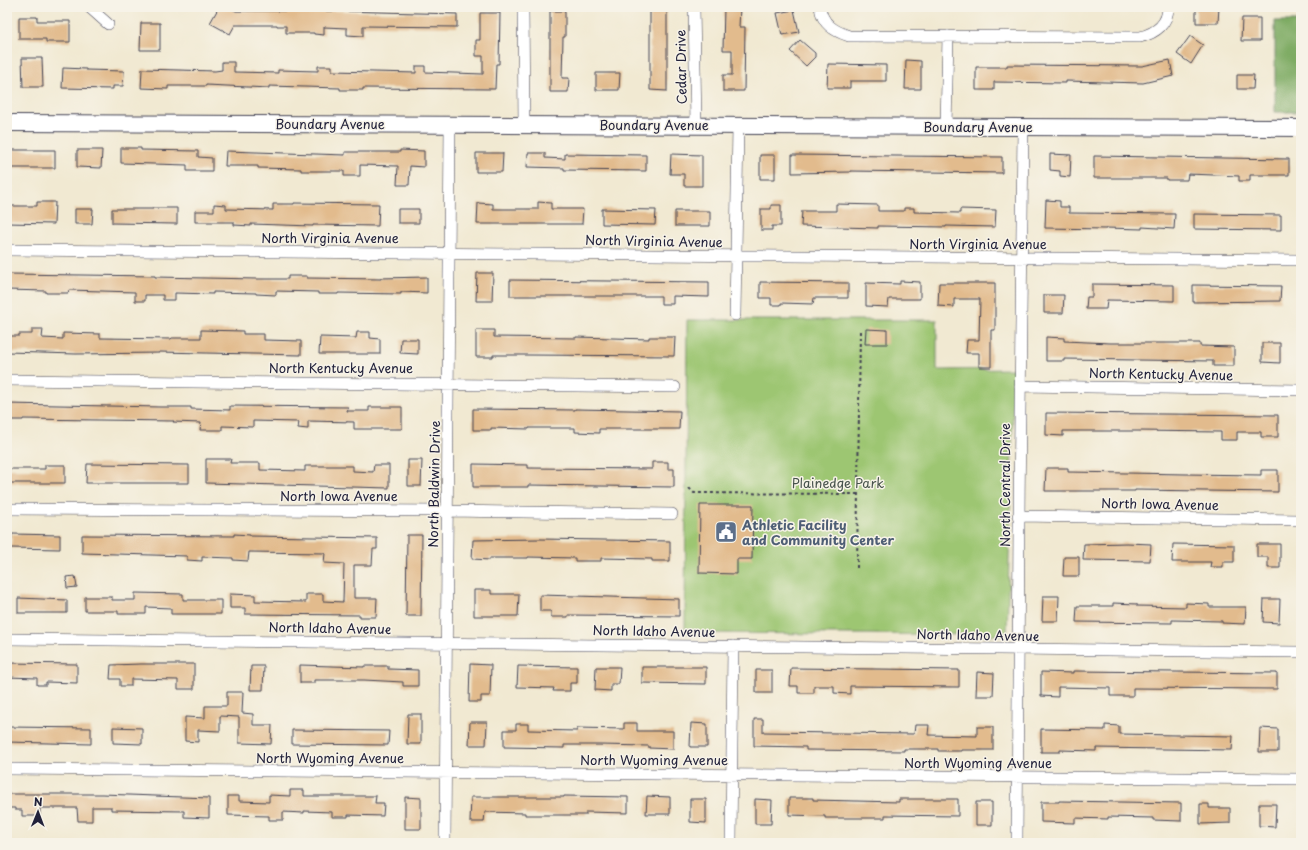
<svg xmlns="http://www.w3.org/2000/svg" width="1308" height="850" font-family="'Playpen Sans',sans-serif">
  <style>
    .green { fill: #9dc672; stroke: #607456 }
    .forest { fill: #7eab64; stroke: #506650 }
    .building { fill: #e2bb8d }
    .lines { fill: none; stroke-linecap: round; stroke-linejoin: round }
    .street-casing { stroke: #414052; stroke-width: 12 }
    .secondary-casing { stroke: #414052; stroke-width: 18 }
    .path { stroke: #414052; stroke-width: 2; stroke-dasharray: 3 3; stroke-linecap: butt }
    .street { stroke: #fff; stroke-width: 11 }
    .secondary { stroke: #fff; stroke-width: 16 }
    .labels { text-anchor: middle; stroke-width: 3; stroke-linejoin: round; paint-order: stroke }
    .street-label { font-size: 13px; fill: #22223b; stroke: #f7f3e8 }
    .park-label { font-size: 13px; fill: #47534c; stroke: #f7f3e8 }
    .service-label { font-size: 13px; font-weight: bold; fill: #4e5e75; stroke: #f7f3e8; text-anchor: start }
  </style>
  <rect width="100%" height="100%" fill="#f7f3e8"/>
  <filter id="ink" filterUnits="userSpaceOnUse"><feTurbulence type="fractalNoise" baseFrequency=".025" numOctaves="2"/><feDisplacementMap in="SourceGraphic" scale="8" xChannelSelector="R" yChannelSelector="G"/><feConvolveMatrix kernelMatrix="1 2 1 2 8 2 1 2 1" color-interpolation-filters="sRGB"/></filter>
  <filter id="wash" filterUnits="userSpaceOnUse"><feTurbulence type="fractalNoise" baseFrequency=".012" numOctaves="4" result="noise"/><feDisplacementMap in="SourceGraphic" scale="16" xChannelSelector="R" yChannelSelector="G"/><feGaussianBlur stdDeviation="0.9" result="paint"/><feColorMatrix in="noise" values="0 0 0 0 0 0 0 0 0 0 0 0 0 0 0 0 0 1.4 0 .05"/><feComposite in="paint" operator="in"/></filter>
  <g filter="url(#wash)">
    <rect width="100%" height="100%" fill="#f1e9d2"/>
    <!-- green -->
    <path class="green" d="M687 320H937V370L1014 369 1007 635 685 633Z"/>
    <!-- forest -->
    <path class="forest" d="M1275 21H1301V112H1275Z"/>
    <g id="blocks">
      <!-- building -->
      <path class="building" d="M219 7H228L236 11H340L457 14V27L363 26V36L347 35V28L324 27V35L314 34V33H286V26H277V25H235L230 34 210 23Z
        M650 7H667V91L650 90Z
        M724 7H740L739 27H745L744 91H723V75H732V50H723Z
        M1196 7H1219L1218 23H1196Z
        M794 10 799 32 782 35 777 13Z
        M550 11H565V37H563L562 78H569L568 92H550Z
        M480 13H500L499 64H496L495 89 363 88V90H340V88L269 86V88L206 85V86H168V89L141 88 142 69 215 71 222 70V62H234V72L278 73V70L318 71V66H332V71L416 73V66H425V72L483 74V56H476V40H480Z
        M19 17H37V21H70V42H46V39H19Z
        M1242 18H1260V41H1241Z
        M141 23H160V50H140Z
        M1190 36 1203 45 1191 64 1177 54Z
        M800 40 815 53V57L806 66 790 51Z
        M22 58H42L43 87H23Z
        M906 60 921 61V89H905Z
        M1170 60 1173 76 1143 83 1066 81V83L994 82V90H976V67H1007V65L1142 66Z
        M828 64 886 65V81H850V88H827Z
        M63 68 86 69V70L124 71 123 86H113V89L62 88Z
        M596 73H620L619 90H596Z
        M1237 75H1254L1253 89H1237Z
        M121 148H141V150L198 151V157L212 158V171H187V165L121 163Z
        M7 150H55V168H7Z
        M77 150H102L101 168 77 167Z
        M400 150 424 151V167L410 166 409 185H397L398 166 360 165V176H344V171H301V169L258 168V166H225L226 151 345 155V152H400Z
        M476 153H503L502 172H476Z
        M528 153H545V158L565 159V154L646 155V171L564 170V168L527 167Z
        M671 154 702 155V186H684V174H670Z
        M1050 154 1071 155 1070 177 1060 176V171L1050 170Z
        M760 155H775V179H760Z
        M792 155 1002 157V173L850 171V172L792 173Z
        M1094 156 1289 159V175H1250V181H1239V176L1188 174 1187 180H1167V178H1094Z
        M1046 200 1060 201V207H1069V213L1175 214 1174 229 1142 227V229L1106 228V229L1045 228Z
        M37 202H55L54 224 7 223V206H37Z
        M538 202 551 203V209H583L582 224H477L478 203 493 204V209H538Z
        M294 203 379 204 378 226 313 225V226L251 224V226L234 225V222H195V211H214V204L226 205V209L273 210V204H294Z
        M836 204 878 205V211H904V208H914V212L960 213V209L996 210 995 227 946 226V227L878 226V228L801 226 802 211H836Z
        M771 205H781V226H772V230H761V209H771Z
        M153 208H177V224L112 223V209H153Z
        M75 209H93L92 224H75Z
        M398 209H419V223H398Z
        M602 209 656 210 655 225 602 224Z
        M675 211H710V226H675Z
        M1194 214 1281 215V230L1194 229Z
        M477 273H493L492 301H476Z
        M8 274 155 276V277L256 279H288V276H307V278L381 279V278L427 277V293L401 292V294L338 293V294H318V292L276 291V295L256 294V293L213 292V294L175 293V300H163V295H145V301H135V292L69 290 68 293H46V291L7 290Z
        M510 280 709 282V297L673 296V304H661V296H510Z
        M900 281 920 282V299H889L888 307 866 306V283L900 284Z
        M760 282 848 283V298H814L813 304 781 303V305H771V298H760Z
        M939 283H995V330H991V367H979V353H966L967 340H979L980 299H954V307L938 306Z
        M1092 284 1174 285V301L1107 300 1106 309H1086L1087 297H1092Z
        M1193 285 1281 286 1280 301 1193 302Z
        M1044 295H1064L1063 313H1044Z
        M32 329H43L42 338 63 339V333L100 334V338L171 339 172 338H201V330L243 331V334H264V340L301 341V355L159 352V353L76 354 7 352V336H19V334H32Z
        M866 329 887 330V344H865Z
        M476 330H494V337L576 338V337L649 339V337H675L674 356 529 355H493V357H476Z
        M357 332H370V338L380 339V354H319L320 337 356 338Z
        M1046 337 1064 338V341L1110 343H1200V346L1234 347V366H1213V361L1064 359V361H1046Z
        M401 339H418V354L400 353Z
        M1262 343H1280V363L1262 362Z
        M7 404 160 407H191V409L230 410V406L348 407 347 411H369V407H402V429H354V422L308 421V429L298 428 299 422 253 421V427L222 426V430H200L201 423 173 422 174 421 23 419V420H7Z
        M473 409 575 410V409L680 411 679 429H599V433L575 432V428H529V429L491 428V430H473Z
        M1046 413 1278 415V437H1261V432H1237V440H1221V432L1139 431H1063V436L1046 435Z
        M206 459H231L230 463H260V470L305 471V466H353V471L373 472 374 465H389V488L206 483Z
        M408 460H422L421 486H408Z
        M652 462H668V469H674V487L528 485V487H473V464L528 465V468L652 469Z
        M87 464 189 465V483H86Z
        M45 465H65V483H7V469H45Z
        M1046 468H1068V472L1185 474 1261 475V470H1278V492L1135 490V491H1045Z
        M700 505H753L752 559H737V574L699 573Z
        M12 534 60 535V549L11 548Z
        M234 534 250 535V536L377 538V549H373L372 565H354V598H377L376 617H360V615L245 614V608H230V594L255 595V601L306 602V594H323V601L343 602 344 564 324 563 325 553 249 552 248 561 233 560V558L202 557V561L187 560V556L82 553V535L234 536Z
        M407 535H422L421 616H406Z
        M539 539 670 541V561H652V559L601 558V561H575V558L528 557V558H490V560L472 559 473 540Z
        M1127 543 1151 544 1150 561 1083 560 1084 544Z
        M1173 544 1234 545V562H1223V567H1210L1211 562H1172Z
        M1257 544H1280V568H1268V557H1257Z
        M1064 557H1079V576H1063Z
        M75 576 77 587 67 588 66 577Z
        M474 590H491V594H519L518 616H474Z
        M135 593 183 594V600H221V614H171V608L146 607V614H118V611H85V597H112V600H135Z
        M540 595 679 599V616L568 615V617H551V611H540Z
        M1043 596H1059L1058 621H1042Z
        M18 598 67 600V613H18Z
        M1264 599H1280L1279 623 1263 622Z
        M1113 603 1137 604V606L1186 607V603L1209 604V607H1246L1245 624 1222 623V621L1172 620V623L1076 622 1077 606H1113Z
        M7 663 77 664V683L46 682V685H37V678L7 677Z
        M141 664H194V689H178V680L131 679V686H120V679H110L111 665Z
        M470 664 491 665 490 696H481V702H469Z
        M300 665 364 667V666H388V669L418 670V686H403V682L364 680H314V683H300Z
        M251 666H264L263 690H250Z
        M518 666 577 667V683H570V691H553L554 688 517 687Z
        M596 667H620L619 684H611V691L595 690Z
        M642 667H706V684L642 683Z
        M791 668 959 670V687L850 686V694L834 693V686H814V693H798V686H790Z
        M756 670H772V693H756Z
        M1073 671 1277 673V689L1133 688V696H1110V688L1058 687V697L1041 696V672L1073 673Z
        M977 672 994 673 993 696H976Z
        M227 692H243L242 713 253 714V725H272L271 744 239 743V717L220 716V731L198 730V742L185 741V717L205 718V706H227Z
        M408 714H421V744H407Z
        M754 719H763V732L914 734 915 725H929L928 735 977 736V727H993V750H961V751H938V749H904V751L806 750V747L754 746Z
        M470 722H487L486 745H469Z
        M624 723H637V731H673V749L649 748V746L600 745H564V748L504 747V730H516V724H528V730L577 731V728L624 729Z
        M691 723 707 724V747H690Z
        M1105 725 1119 726V734L1233 736 1232 750 1096 748V751L1060 750V752H1041V729L1105 730Z
        M7 727 91 728V744L7 742Z
        M113 727 142 728V744L113 743Z
        M1260 728 1278 729V752H1259Z
        M292 730 389 731 388 745 292 744Z
        M290 790H304V796H376L375 803H384L383 816 348 815V817H332V812L304 811V813L283 812V820H269V816L228 815V796H239V801L269 802V795L290 796Z
        M7 794H102L209 798V818L184 817V811L111 810V807H92V821H78L77 808H40V816H22V810H15V808H7Z
        M564 796 628 797V813L586 812V815H525V813L485 812 484 822H470L471 797H564Z
        M647 796 670 797V814H646Z
        M405 797 421 798V829H405Z
        M789 798H813V800L899 802V799H958V816L885 815V818H825V816L789 815Z
        M690 799H706V823L690 822Z
        M755 799 772 800 771 824H755Z
        M1059 801 1181 803V821L1153 820V818L1108 817V819L1075 818V823L1041 822V802H1059Z
        M976 802H992V825H976Z
        M1200 804H1209V808H1230V823L1200 824Z
        M1259 804H1276L1275 827 1259 826Z"/>
    </g>
  </g>
  <g filter="url(#ink)">
    <use href="#blocks" fill-opacity="0" stroke="#414052" stroke-width="1"/>
    <g class="lines">
      <!-- street casing -->
      <g class="street-casing">
        <path id="street" d="M89 7 108 24
          M523 7 524 125
          M694 7 696 126
          M820 7C822 24 834 31 849 36L1140 37C1156 33 1168 24 1168 7
          M946 127 948 36
          M7 250 1301 260
          M735 315 738 126
          M7 380 675 387
          M1020 386 1301 390
          M7 509 448 511 672 514
          M1018 516 1301 520
          M7 639 1301 652
          M7 769 1301 779
          M445 843 450 124
          M731 843 733 646
          M1017 843C1018 604 1020 366 1023 127"/>
      </g>
      <!-- secondary casing -->
      <g class="secondary-casing">
        <path id="secondary" d="M7 123 1301 128"/>
      </g>
      <!-- path -->
      <path class="path" d="M689 488 694 493 857 494
        M857 568 860 329"/>
      <!-- street -->
      <use href="#street" class="street"/>
      <!-- secondary -->
      <use href="#secondary" class="secondary"/>
    </g>
  </g>
  <!-- icons -->
  <defs>
    <g id="civic-square" transform="scale(1.15)"><rect x="-9" y="-9" width="18" height="18" rx="4" fill="#5c6f8a" stroke="#f7f3e8"/><path d="M-.6-6.5H3V-4.5H.6V-3L4-1V1h2V6H-6V1h2V-1L-.6-3ZM-1.2 2.5V6h2.4V2.5Z" fill="#fff"/></g>
  </defs>
  <g fill-rule="evenodd">
    <use href="#civic-square" x="726" y="532"/>
  </g>
  <g class="labels">
    <!-- street labels -->
    <g class="street-label">
      <text transform="translate(681 67) rotate(-91)" y="5">Cedar Drive</text>
      <text x="330" y="129">Boundary Avenue</text>
      <text x="654" y="130">Boundary Avenue</text>
      <text x="978" y="132">Boundary Avenue</text>
      <text x="330" y="243">North Virginia Avenue</text>
      <text transform="translate(654 241) rotate(1)" y="5">North Virginia Avenue</text>
      <text x="978" y="249">North Virginia Avenue</text>
      <text x="341" y="373">North Kentucky Avenue</text>
      <text transform="translate(1161 374) rotate(1)" y="5">North Kentucky Avenue</text>
      <text transform="translate(434 484) rotate(-89)" y="5">North Baldwin Drive</text>
      <text transform="translate(1005 485) rotate(-90)" y="5">North Central Drive</text>
      <text x="339" y="501">North Iowa Avenue</text>
      <text transform="translate(1160 504) rotate(1)" y="5">North Iowa Avenue</text>
      <text transform="translate(330 628) rotate(1)" y="5">North Idaho Avenue</text>
      <text transform="translate(654 631) rotate(1)" y="5">North Idaho Avenue</text>
      <text transform="translate(978 635) rotate(1)" y="5">North Idaho Avenue</text>
      <text x="330" y="763">North Wyoming Avenue</text>
      <text x="654" y="765">North Wyoming Avenue</text>
      <text x="978" y="768">North Wyoming Avenue</text>
    </g>
    <!-- park labels -->
    <g class="park-label">
      <text x="838" y="488">Plainedge Park</text>
    </g>
    <!-- service labels -->
    <g class="service-label">
      <text x="742" y="530">Athletic Facility<tspan x="742" dy="15">and Community Center</tspan></text>
    </g>
  </g>
  <!-- margin -->
  <rect width="1308" height="850" fill="none" stroke="#f7f3e8" stroke-width="24"/>
  <!-- north arrow -->
  <g transform="translate(38 812) rotate(1)" stroke="#f7f3e8" stroke-width="3" paint-order="stroke">
  <path d="M0-3L7 15L0 10L-7 15Z" fill="#22223b"/>
  <text y="-6" font-size="11" font-weight="bold" text-anchor="middle" fill="#22223b">N</text>
  </g>
</svg>
